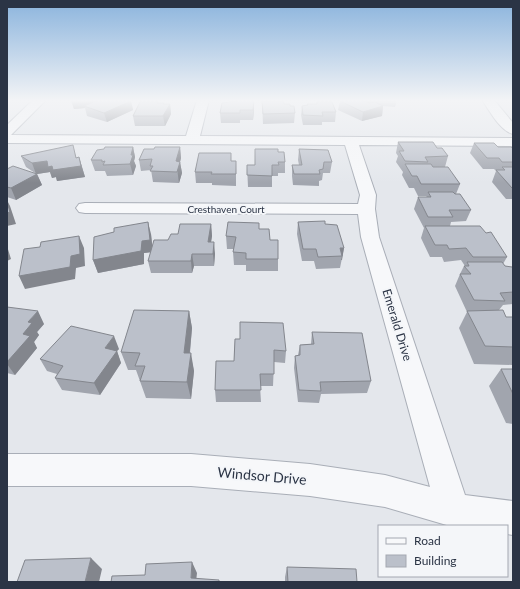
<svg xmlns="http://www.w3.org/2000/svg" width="520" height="589" font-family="Lato,sans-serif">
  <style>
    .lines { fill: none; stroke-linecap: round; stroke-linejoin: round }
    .minor-casing { stroke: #a9aeb7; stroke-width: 2 }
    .minor { fill: #f7f8fa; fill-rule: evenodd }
    .wall { fill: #a1a5ae }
    .shaded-wall { fill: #83868d }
    .building { fill: #bbc0ca; stroke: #83868d }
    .labels { text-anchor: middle; stroke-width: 4; stroke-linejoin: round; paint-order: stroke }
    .far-street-label { font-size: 10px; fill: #2b3445; stroke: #f4f6f9 }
    .street-label { font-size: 12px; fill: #2b3445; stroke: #f4f6f9 }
    .near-street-label { font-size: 14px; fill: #2b3445; stroke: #f4f6f9 }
  </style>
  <rect width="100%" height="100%" fill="#e4e7ec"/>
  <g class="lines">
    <!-- minor casing -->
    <g class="minor-casing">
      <path id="minor" d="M33 100H46L11 135 186 136 197 100H209L200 136 513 138V146L359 145 376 195 375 209 379 237 465 495 513 501V535L507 534V526H450L385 507 310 496 191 486H7V454H191L310 464 385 475 430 487 361 237 358 214 85 213 79 212 76 208 79 204 85 203 358 204 360 195 345 145 7 143V125Z
        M482 100H494L513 123V134C500 131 490 111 482 100Z"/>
    </g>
    <!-- minor -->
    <use href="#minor" class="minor"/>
  </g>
  <!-- wall -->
  <path class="wall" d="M71 100H128L131 101 133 110 107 122 87 116 85 108 74 109Z
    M342 100H397L395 107 383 106 382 116 362 121 338 110 340 101Z
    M262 101 284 104 290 106 295 113 294 123 263 124Z
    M317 102 336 112 335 122H322V125H303L301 115 302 106 307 105V104H317Z
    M158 103H164V104H170L171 114 165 126H135L133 116Z
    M222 103 254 109 253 120H240V123H221L220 113Z
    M398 142 437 148 448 156 445 167 460 184 456 194 471 210 466 221 451 222 450 226 507 257 503 264 505 266 513 268V304L503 305 499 310 506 317H513V365L474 364 459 328 467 312 455 286 460 274 464 266H465L461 260 444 262 442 257H430L421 238 424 228 414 209 418 197H426L427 196H418L414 188H409L402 175 403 172 396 162 398 156 396 153Z
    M474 143 513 149V199H506L492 182 496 171 494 169H483L470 153Z
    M133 147 135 157 134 161 136 166 133 175 107 176 105 171H95L91 160Z
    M180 147 181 158 180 162 182 173 179 183 153 182 151 170 141 171 139 160 154 149Z
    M299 149 332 162 330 173H323L322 180 319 181V186L293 185 292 176V165H299L298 160Z
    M278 152 285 162V173H278V176H272V187H248L247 165H255Z
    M21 156 76 158 79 157 85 177 57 181 56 177 52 178 50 172 37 174 42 185 16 200 7 197V169L35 173 26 167Z
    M231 161 236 172V186L212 185V183H196L195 172Z
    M298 222 344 248 340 268 316 269 314 261H302L297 234Z
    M211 224 212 236 211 242 215 254 214 266H194L192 273H151L148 261 151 252 144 253V264L98 273 93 260 151 234 152 246 168 240 178 234Z
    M259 229 270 240 278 259V271H246V265H234L233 252 234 249H227L226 236Z
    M7 307 44 324 37 332 39 335 34 342 37 348 15 375 7 373Z
    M189 311 192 328 190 353 194 371 191 399 146 398 136 370H128L121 352Z
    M312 332 371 381 367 393 321 394 319 403 298 402 294 368 295 356 298 355 300 345 311 344Z
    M235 339 286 351 285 363 274 362 273 386H260L261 402H216L215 390 234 361Z
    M119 349 117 351 121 363 100 395 62 390 55 378 57 374 47 371 40 359Z
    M501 369H513V424L506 423 489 386Z
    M287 567 357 582H285V577Z"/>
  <!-- shaded-wall -->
  <path class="shaded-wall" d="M71 100H102L84 106 85 108 74 109Z
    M254 100V109L253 120V110Z
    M131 101 133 110 107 122 104 113Z
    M164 103 165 113 170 104 171 114 165 126 163 116Z
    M383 106 382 116 362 121 363 112Z
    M73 145 78 166 79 157 85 177 57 181 56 177 52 178 50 172 37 174 42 185 16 200 11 188 36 174 32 163 47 161 76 158Z
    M133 147 135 157 134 161 136 166 133 175 130 164 131 155Z
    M180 147 181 158 180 162 182 173 179 183 176 161Z
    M7 200 10 206 16 224 7 226Z
    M148 222 151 234 153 252 144 253V264L98 273 93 260Z
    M211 224 212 236 209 254 208 242Z
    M79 236 84 248 85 266 76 268 75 279 25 289 19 276 71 256Z
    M214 242 215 254 214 266 213 254Z
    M7 246 11 259 7 261Z
    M340 248H344L342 260H341L342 256Z
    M192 254 194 266 192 273 191 261Z
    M38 311 44 324 37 332 39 335 34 342 37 348 15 375 7 364V362L23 334 28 322Z
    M189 311 192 328 188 371 184 353Z
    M114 336 119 349 117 351 121 363 100 395 94 383 105 348Z
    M191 353 194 371 191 399 187 382Z
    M91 558 102 569 99 582H85Z
    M192 562 197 573 196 582 191 578Z"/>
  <!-- building -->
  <path class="building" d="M98 100H128L131 101 104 113 84 106Z
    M238 100H254L253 110H240V113H220L222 103 238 101Z
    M342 100H362L369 103 375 102 383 106 363 112 340 101Z
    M262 101H283L284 104H290V106H294L295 113 263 114Z
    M140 102H158L157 103H164L163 104H170L163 116H133Z
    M317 102H332L336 112H322L323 116 303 115 302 106 308 105 307 104H317Z
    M398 142H433L437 148H442L448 156 425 157 428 162 405 161 399 151H404Z
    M474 143H494L498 147H511L513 149V162H502L499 158H487Z
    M73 145 76 158 79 157 81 166 53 170 52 166 48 167 47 161 32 163 21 156Z
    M105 147H133L131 155H133L130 164 103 165 105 161 102 162V160H91L97 150 104 149Z
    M155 147H180L176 161 180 162 177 172 150 171 153 166H150L152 159 139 160 144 149H154Z
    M255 149H278V152H284L285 162H278L279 165H272V176L247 175V165H255Z
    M299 149 328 150 332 162H324L323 169 319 170 320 174H294L292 165H302Z
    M199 153H231V161H236V174H211L212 172H195Z
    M405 164H431L433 167H448L460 184H421L417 176H412Z
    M13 166 37 174 11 188 7 187V169Z
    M502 167H513V188H512L496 170H505Z
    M428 192H453L455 194H460L471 210H449L453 217H428L418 197H431Z
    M7 202 10 212 7 213Z
    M325 221V224L337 225 344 248H340L342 256 318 257 316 249H303L298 222Z
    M148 222 150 240 142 241 141 251 93 260 94 237 114 232V228Z
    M228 222 259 223V229H269L270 240H278V259H246V253L233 252 236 237 226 236Z
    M180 224H211L208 242H214L213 254H192L191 261H148L154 240H168L171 234H178Z
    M425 226H480L486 233 491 232 507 257H473L466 248 449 249 447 245H435Z
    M79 236 80 254 71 256 70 267 19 276 24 249 40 247 41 242Z
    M467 262H502L505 266 512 267 513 268V292L500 293 505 301 474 300 460 274H471L464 266H469Z
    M7 307 38 311 28 322 32 323 23 334 30 336 7 362Z
    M134 310 189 311 184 353H191L187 382 140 381 145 366H135L140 353 121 352Z
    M503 310 506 317H513V347L485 346 467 311Z
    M240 322 283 323 286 351 274 350V374H260L261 390H215L216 361H234L235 339H240Z
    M71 326 114 336 105 348 117 351 94 383 55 378 63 366 40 359Z
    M312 332 362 333 371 381 320 382 321 391 299 390 295 356 300 355V345L314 344Z
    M501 369H513V394Z
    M91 558 85 582H17L25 560Z
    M192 562 191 578 219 580V582H111L112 576 145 575 146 564Z
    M287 567 356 569 357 582H288Z"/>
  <!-- sky -->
  <linearGradient id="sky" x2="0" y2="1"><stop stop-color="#8bb4dd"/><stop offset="0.55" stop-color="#f3f4f6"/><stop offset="1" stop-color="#f3f4f6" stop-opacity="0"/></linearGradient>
  <rect width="520" height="183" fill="url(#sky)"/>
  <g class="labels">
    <!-- far-street labels -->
    <g class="far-street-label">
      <text x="226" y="213">Cresthaven Court</text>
    </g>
    <!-- street labels -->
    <g class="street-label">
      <text transform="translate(397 325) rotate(73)" y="4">Emerald Drive</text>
    </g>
    <!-- near-street labels -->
    <g class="near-street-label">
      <text transform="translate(262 476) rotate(5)" y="5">Windsor Drive</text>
    </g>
  </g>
  <!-- border -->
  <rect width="520" height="589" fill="none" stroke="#2b3445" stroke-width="16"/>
  <!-- legend -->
  <rect x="378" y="525" width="130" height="52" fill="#f4f6f9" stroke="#a4a8b1"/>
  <rect x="386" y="538" width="20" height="6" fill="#f7f8fa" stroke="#a4a8b1"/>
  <text x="414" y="545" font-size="12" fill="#2b3445">Road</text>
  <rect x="386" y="555" width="20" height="12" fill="#bbc0ca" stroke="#a4a8b1"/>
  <text x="414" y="565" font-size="12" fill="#2b3445">Building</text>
</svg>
